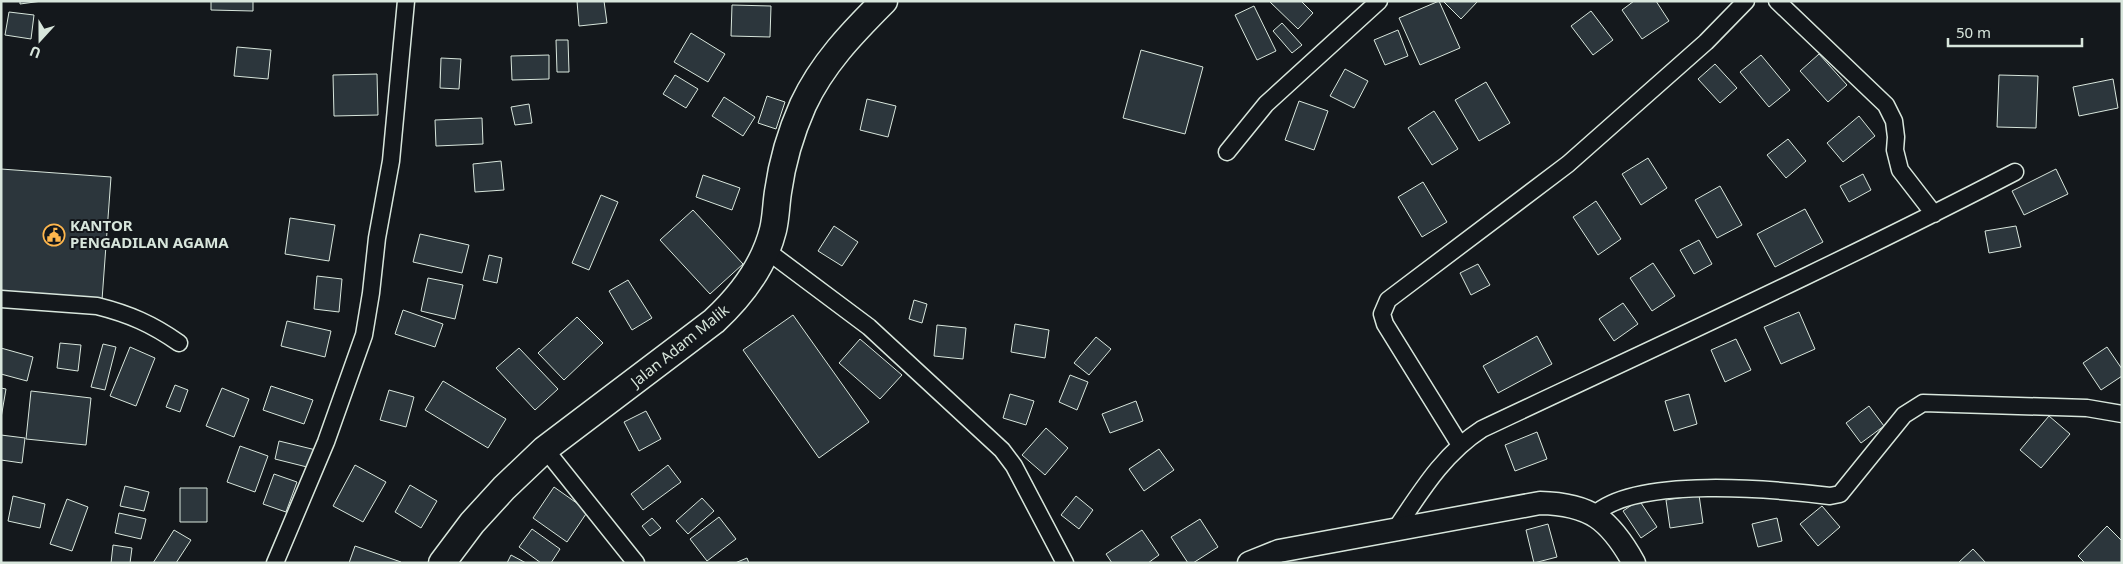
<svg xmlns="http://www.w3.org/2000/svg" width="2123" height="564" font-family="'Noto Sans',sans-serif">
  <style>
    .building { fill: #2c363c; stroke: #d8e6dc }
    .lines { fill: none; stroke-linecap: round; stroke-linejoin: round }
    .minor-casing { stroke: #d8e6dc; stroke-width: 19 }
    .secondary-casing { stroke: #d8e6dc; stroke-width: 25 }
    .trunk-casing { stroke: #d8e6dc; stroke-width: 29 }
    .minor { stroke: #14181c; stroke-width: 16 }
    .secondary { stroke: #14181c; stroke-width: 22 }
    .trunk { stroke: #14181c; stroke-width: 26 }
    .labels { text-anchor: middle; stroke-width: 4; stroke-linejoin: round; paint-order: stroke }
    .poi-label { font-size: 15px; font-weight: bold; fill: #d8e6dc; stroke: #14181c; text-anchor: start }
    .street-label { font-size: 15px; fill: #d8e6dc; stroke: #14181c }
  </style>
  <rect width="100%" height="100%" fill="#14181c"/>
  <!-- building -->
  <path class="building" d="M20 1H42L20 4Z
    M211 1H253V11L211 10Z
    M577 1H604L607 23 579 26Z
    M1269 1H1301L1313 13 1298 29Z
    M1439 1 1460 48 1420 65 1399 18Z
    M1443 1H1478L1461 19Z
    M1634 1H1656L1669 21 1642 39 1622 10Z
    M732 5 771 6 770 37 731 36Z
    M1254 6 1276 51 1257 60 1235 15Z
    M1591 11 1613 40 1593 55 1571 26Z
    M9 12 34 15 31 39 5 35Z
    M1282 23 1302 45 1292 53 1273 31Z
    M1398 30 1408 56 1385 65 1374 40Z
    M691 33 725 54 708 82 674 62Z
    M556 40H568L569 72H557Z
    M237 47 271 50 268 79 234 76Z
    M1141 50 1203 67 1185 134 1123 118Z
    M1819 54 1847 85 1828 102 1800 71Z
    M549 55V79L512 80 511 56Z
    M1761 55 1790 90 1769 107 1740 72Z
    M441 58 461 59 459 89 440 88Z
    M1715 64 1737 88 1720 103 1698 79Z
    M1345 69 1368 81 1354 108 1330 96Z
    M377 74 378 115 334 116 333 75Z
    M675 75 698 89 686 108 663 94Z
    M1999 75 2038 76 2036 128 1997 127Z
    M2113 79 2118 108 2079 116 2073 87Z
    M1486 82 1510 123 1479 141 1455 100Z
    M767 96 785 102 776 129 758 123Z
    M724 97 755 117 743 136 712 116Z
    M867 99 896 106 888 137 860 130Z
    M1299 101 1328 111 1314 150 1285 140Z
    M529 104 532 123 515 125 511 107Z
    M1434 111 1458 149 1432 165 1408 128Z
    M1859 116 1875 136 1843 162 1827 143Z
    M482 118 483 144 436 146 435 120Z
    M1788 139 1806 161 1786 178 1767 155Z
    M1648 158 1667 188 1641 205 1622 174Z
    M501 161 504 190 475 192 473 164Z
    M1 169 111 177 102 300 1 292Z
    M2056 169 2068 194 2024 215 2012 191Z
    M1863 174 1871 190 1849 202 1840 186Z
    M703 175 740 188 732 210 696 197Z
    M1423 182 1447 222 1422 237 1398 197Z
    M1720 186 1742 225 1717 238 1695 200Z
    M601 195 618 202 589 270 572 263Z
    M1596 201 1621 239 1598 255 1573 217Z
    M1805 209 1823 242 1775 267 1757 234Z
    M693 210 743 264 710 294 660 240Z
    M290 218 335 225 329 261 285 254Z
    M834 226 858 242 842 266 818 251Z
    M2016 226 2021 247 1989 253 1985 231Z
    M420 234 469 245 462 273 413 262Z
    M1699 240 1712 264 1694 274 1680 250Z
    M489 255 502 258 497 283 483 280Z
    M1653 263 1675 296 1652 311 1630 278Z
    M1478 264 1490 285 1471 295 1460 273Z
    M317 276 342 279 339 312 314 309Z
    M428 278 463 285 455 319 421 311Z
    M628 280 652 318 632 330 609 291Z
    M914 300 927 304 922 323 909 319Z
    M1623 303 1638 324 1614 341 1599 319Z
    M403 310 443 324 435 347 395 334Z
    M1799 312 1815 349 1781 364 1764 327Z
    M793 315 869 422 819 458 743 350Z
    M577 317 603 343 564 380 538 353Z
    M287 321 331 331 325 357 281 346Z
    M1015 324 1049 330 1045 358 1011 352Z
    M937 325 966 328 963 359 934 356Z
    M1537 336 1552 364 1498 393 1483 366Z
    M1096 337 1111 349 1089 375 1074 363Z
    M860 339 902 375 880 399 839 363Z
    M1736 339 1751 370 1725 382 1711 350Z
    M60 343 81 345 78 371 57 368Z
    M103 344 116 347 105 390 91 387Z
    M130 347 155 358 136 406 110 396Z
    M2107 347 2122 369V376L2101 390 2083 363Z
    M1 348 33 357 27 381 1 374Z
    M519 348 558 389 535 410 496 368Z
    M1070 375 1088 382 1077 410 1059 402Z
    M443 381 506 419 488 448 425 410Z
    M175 385 188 390 180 412 166 407Z
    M271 386 313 400 304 424 263 410Z
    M1 388 6 389 1 418Z
    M222 388 249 399 234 437 206 426Z
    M389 390 414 397 406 427 380 420Z
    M31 391 91 398 86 445 26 439Z
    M1010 394 1034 401 1026 425 1003 418Z
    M1689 394 1697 424 1674 431 1665 401Z
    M1136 401 1143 421 1110 433 1102 414Z
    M1869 406 1884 426 1861 443 1846 423Z
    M646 411 661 439 639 451 624 422Z
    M2049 416 2070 434 2041 468 2020 450Z
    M1046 428 1068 448 1045 475 1022 455Z
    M1537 432 1547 459 1515 471 1505 445Z
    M1 435 25 438 22 463 1 460Z
    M279 441 316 450 311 468 275 459Z
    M240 446 268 456 255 492 227 482Z
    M1159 449 1174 470 1144 491 1129 469Z
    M355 465 386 482 363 522 333 506Z
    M668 465 681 482 643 510 631 494Z
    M274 474 297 482 286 512 263 504Z
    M410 485 437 501 421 528 395 512Z
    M125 486 149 492 144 511 120 506Z
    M554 487 588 511 567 542 533 518Z
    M180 488H207V522H180Z
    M1699 495 1703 523 1670 528 1666 500Z
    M13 496 45 504 40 528 8 521Z
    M1076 496 1093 510 1079 529 1061 515Z
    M702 498 714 511 688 534 676 521Z
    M67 499 88 507 72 551 50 544Z
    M1639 500 1657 527 1641 538 1623 511Z
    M1822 506 1840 527 1818 546 1800 524Z
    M119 513 146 519 141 539 115 533Z
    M719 517 736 539 707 561 690 539Z
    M652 518 661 528 650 536 642 526Z
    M1777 518 1782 541 1758 547 1752 524Z
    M1200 519 1218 547 1193 563H1188L1171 537Z
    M1548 524 1557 557 1534 563 1526 530Z
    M2107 526 2122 541V563H2085L2078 556Z
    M532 529 560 549 551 563H541L519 547Z
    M174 530 191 540 176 563H153Z
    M1142 530 1159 555 1148 563H1112L1106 554Z
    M113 545 132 548 130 563H111Z
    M355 546 401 562V563H349Z
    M1973 549 1986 563H1958Z
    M511 555 526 563H507Z
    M747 558 749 563H735Z"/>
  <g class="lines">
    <!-- minor casing -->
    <g class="minor-casing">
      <path id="minor" d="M1777 1 1886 105 1894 121 1896 137 1895 150 1900 170 1934 214
        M1227 152 1266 104 1379 1
        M766 250 869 327 1002 450 1014 466 1065 563
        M1 299 97 306C129 314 152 324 179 343
        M1460 445 1385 324 1382 314 1388 300 1568 164 1706 42 1746 1
        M545 449 636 563
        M1595 514C1637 476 1774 489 1830 496L1840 494 1904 415 1923 403 2087 408 2122 414
        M1395 530C1420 493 1443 454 1482 429 1660 345 1840 263 2015 172
        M275 563 326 442 364 335 371 293 377 238 391 161 406 1"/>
    </g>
    <!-- secondary casing -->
    <g class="secondary-casing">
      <path id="secondary" d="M1249 563 1279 551 1540 503C1591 504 1610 520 1634 563"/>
    </g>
    <!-- trunk casing -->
    <g class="trunk-casing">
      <path id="trunk" d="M442 563 472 523 504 488 545 449 714 321C741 296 764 266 773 230 776 218 776 205 778 192 782 163 791 132 803 105 822 64 852 33 884 1"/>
    </g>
    <!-- minor -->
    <use href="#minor" class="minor"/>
    <!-- secondary -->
    <use href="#secondary" class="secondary"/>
    <!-- trunk -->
    <use href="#trunk" class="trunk"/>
  </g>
  <!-- icons -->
  <defs>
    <g id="civic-ring" transform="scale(1.125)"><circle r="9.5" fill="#14181c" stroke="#ffb74d" stroke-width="1.5"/><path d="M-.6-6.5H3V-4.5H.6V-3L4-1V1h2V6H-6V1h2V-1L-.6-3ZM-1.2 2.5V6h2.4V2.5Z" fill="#ffb74d"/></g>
  </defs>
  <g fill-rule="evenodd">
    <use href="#civic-ring" x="54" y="235"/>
  </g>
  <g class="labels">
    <!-- poi labels -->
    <g class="poi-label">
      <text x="70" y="231">KANTOR<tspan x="70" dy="17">PENGADILAN AGAMA</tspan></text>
    </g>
    <!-- street labels -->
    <g class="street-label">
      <text transform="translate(680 346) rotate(-39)" y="5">Jalan Adam Malik</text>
    </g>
  </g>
  <!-- border -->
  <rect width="2123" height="564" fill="none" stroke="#d8e6dc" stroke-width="5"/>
  <!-- north arrow -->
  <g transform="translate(40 40) rotate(201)" stroke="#14181c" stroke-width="4" paint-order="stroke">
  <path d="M0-4L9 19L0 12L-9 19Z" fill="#d8e6dc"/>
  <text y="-8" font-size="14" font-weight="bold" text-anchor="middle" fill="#d8e6dc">U</text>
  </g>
  <!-- scale -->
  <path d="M1948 38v8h134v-8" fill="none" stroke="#d8e6dc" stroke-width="2.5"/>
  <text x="1956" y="38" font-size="15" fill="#d8e6dc" stroke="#14181c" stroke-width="4" paint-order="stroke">50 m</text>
</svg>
